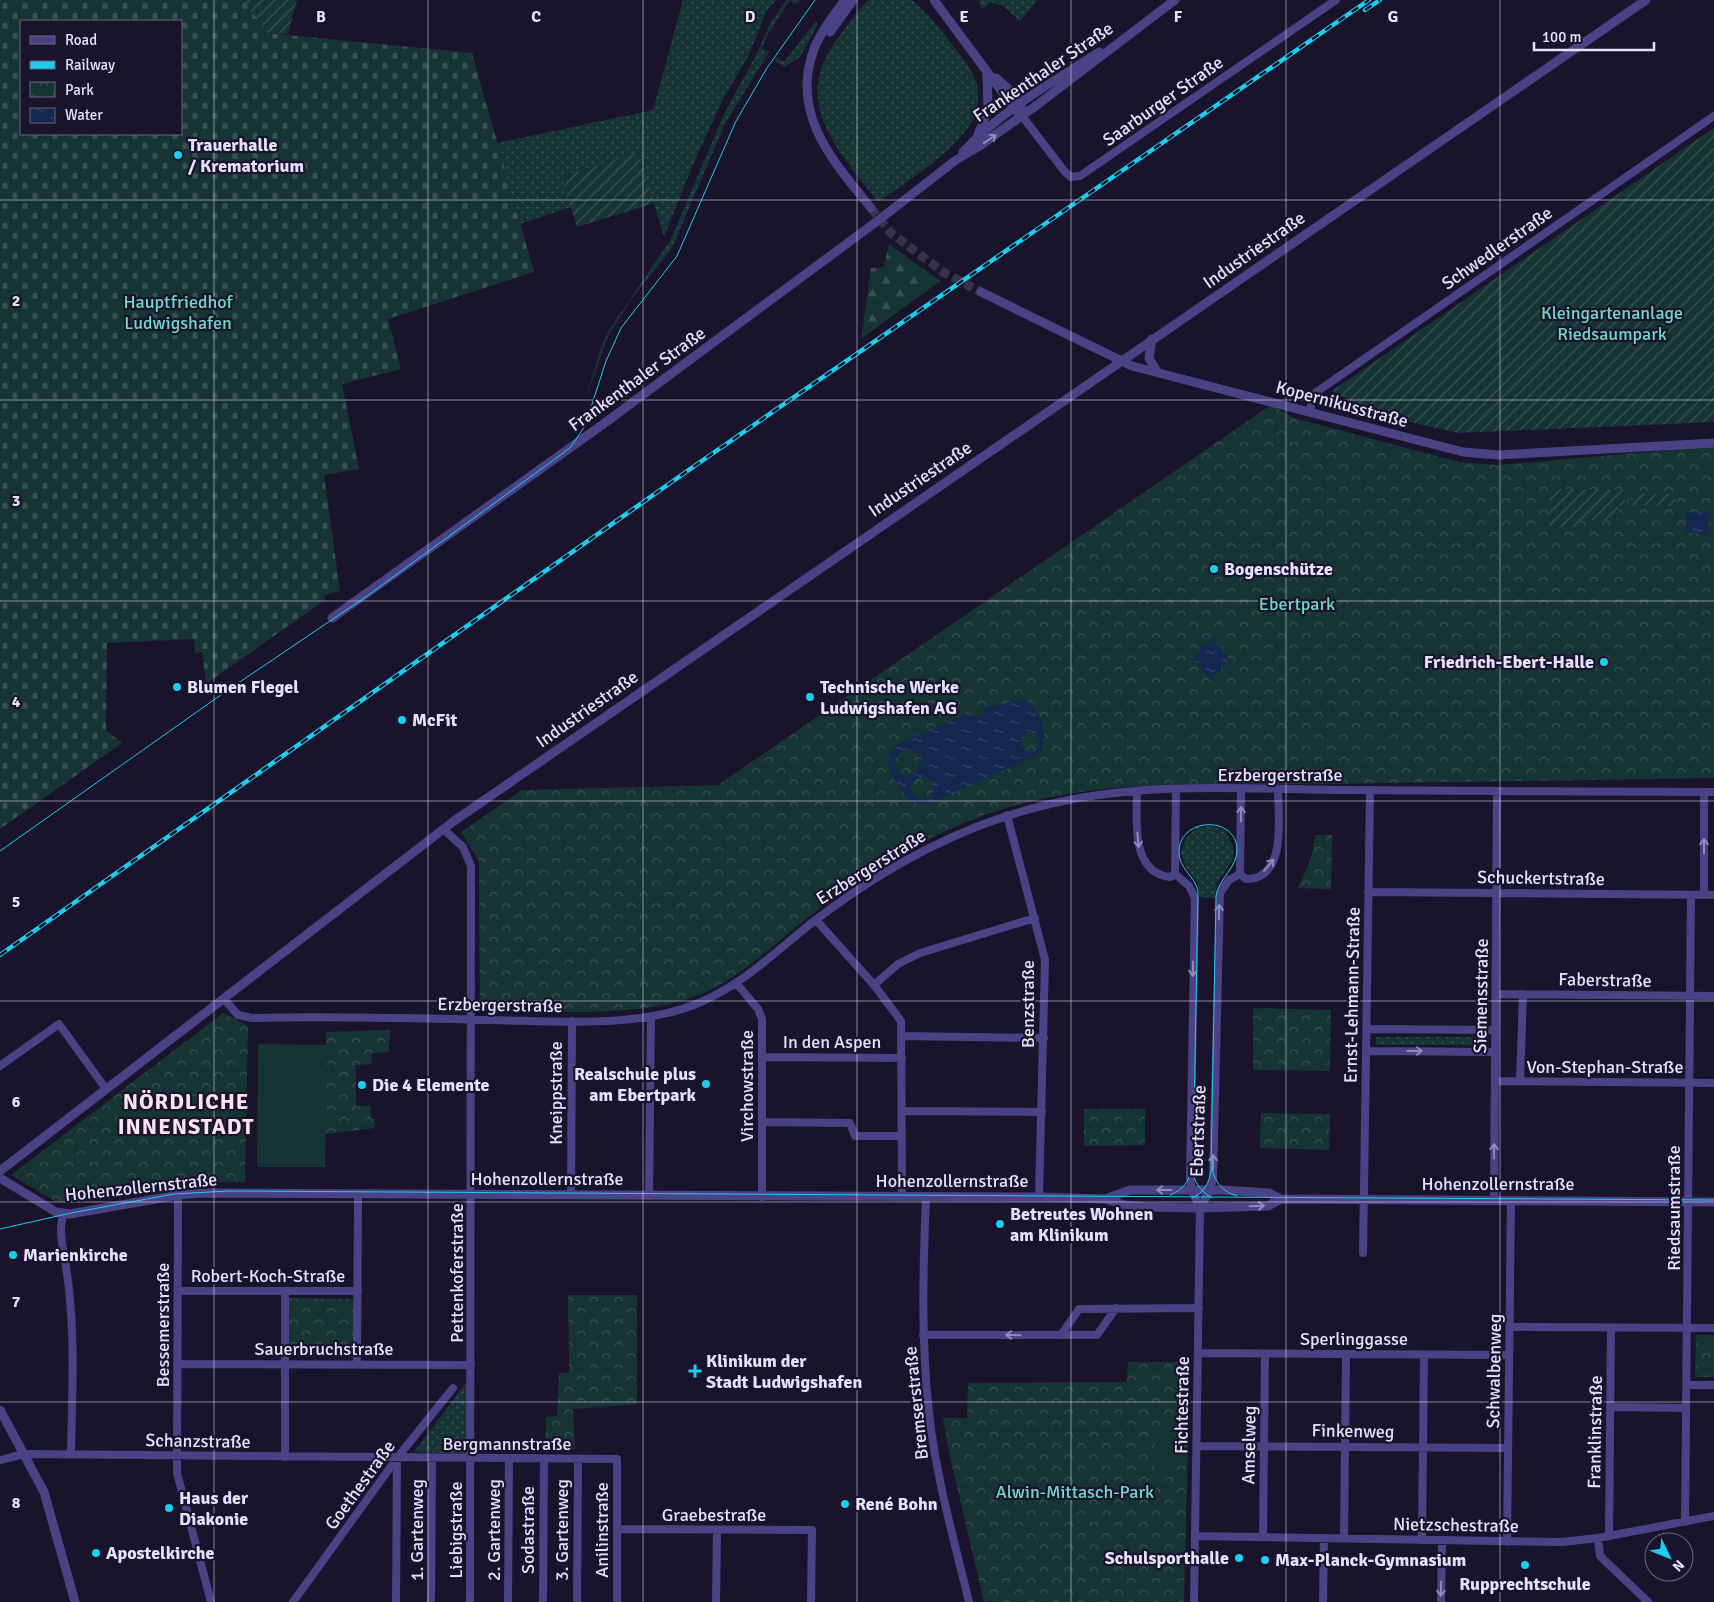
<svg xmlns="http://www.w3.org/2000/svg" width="1714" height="1602" font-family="Signika,sans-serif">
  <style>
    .grass { fill: url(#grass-dots) }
    .forest { fill: url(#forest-firs) }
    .cemetery { fill: url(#cemetery-stones); fill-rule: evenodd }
    .park { fill: url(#park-crowns) }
    .garden { fill: url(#garden-furrows) }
    .pitch { fill: #173435 }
    .water { fill: url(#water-ripples); fill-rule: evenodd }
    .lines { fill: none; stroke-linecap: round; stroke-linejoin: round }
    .tertiary-tunnel { stroke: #38334a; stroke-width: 9; stroke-dasharray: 9 4.5; stroke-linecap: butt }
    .minor { stroke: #494386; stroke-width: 8 }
    .tertiary { stroke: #494386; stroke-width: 9 }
    .tram { stroke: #1bcdee; stroke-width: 1 }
    .rail-casing { stroke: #1bcdee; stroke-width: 4.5 }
    .rail { stroke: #19142b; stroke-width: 2.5; stroke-dasharray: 8; stroke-linecap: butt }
    .oneway { stroke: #8f8abc }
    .grid { fill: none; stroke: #e5e0fd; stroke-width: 1; stroke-opacity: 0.55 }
    .poi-dot { fill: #1bcdee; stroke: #19142b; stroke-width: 2 }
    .labels { text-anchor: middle; stroke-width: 4.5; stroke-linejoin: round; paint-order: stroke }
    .street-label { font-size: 18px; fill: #e5e0fd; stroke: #19142b }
    .poi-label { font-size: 18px; font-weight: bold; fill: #e5e0fd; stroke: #19142b; text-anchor: start }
    .park-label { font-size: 18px; fill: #70d9c5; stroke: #19142b }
    .district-label { font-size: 22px; font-weight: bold; letter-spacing: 1px; fill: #fde2f2; stroke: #19142b }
    .grid-label { font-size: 16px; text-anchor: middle; font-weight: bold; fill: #e5e0fd; stroke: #19142b; stroke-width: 4.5; stroke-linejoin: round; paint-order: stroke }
  </style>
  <defs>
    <pattern id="grass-dots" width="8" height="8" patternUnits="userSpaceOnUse" patternTransform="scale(1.25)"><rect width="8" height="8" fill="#173435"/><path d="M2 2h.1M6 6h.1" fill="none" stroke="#395153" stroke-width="1.8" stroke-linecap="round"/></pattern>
    <pattern id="forest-firs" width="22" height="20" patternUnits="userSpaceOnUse" patternTransform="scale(1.25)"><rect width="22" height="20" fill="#173435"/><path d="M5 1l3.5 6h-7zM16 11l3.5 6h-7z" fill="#395153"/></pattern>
    <pattern id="cemetery-stones" width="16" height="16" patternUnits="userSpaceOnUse" patternTransform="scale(1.25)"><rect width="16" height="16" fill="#173435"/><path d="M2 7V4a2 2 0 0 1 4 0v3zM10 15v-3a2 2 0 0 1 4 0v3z" fill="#395153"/></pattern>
    <pattern id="park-crowns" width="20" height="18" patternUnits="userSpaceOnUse" patternTransform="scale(1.25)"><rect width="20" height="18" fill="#173435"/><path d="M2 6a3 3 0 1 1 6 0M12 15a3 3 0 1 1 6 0" fill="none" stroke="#395153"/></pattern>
    <pattern id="garden-furrows" width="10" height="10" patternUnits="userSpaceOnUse" patternTransform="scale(1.25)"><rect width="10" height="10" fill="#173435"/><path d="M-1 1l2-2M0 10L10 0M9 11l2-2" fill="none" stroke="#395153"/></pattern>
    <pattern id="water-ripples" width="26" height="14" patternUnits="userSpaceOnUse" patternTransform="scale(1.25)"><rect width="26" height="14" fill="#14274f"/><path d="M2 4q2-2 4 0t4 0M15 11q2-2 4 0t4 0" fill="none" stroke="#364669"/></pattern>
  </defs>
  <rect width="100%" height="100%" fill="#19142b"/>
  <!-- grass -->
  <path class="grass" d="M683 0H776L766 12 748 57 723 99 692 167 664 237 638 152 561 177 571 207 520 224 497 143 653 110Z
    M786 0H800L796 4 790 0 768 34 762 48 769 52 725 124 672 248 632 298 608 336 584 403 600 351 607 333 671 239 724 114 758 51 768 28Z
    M869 0C881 0 900 0 911 0 922 4 969 64 974 76 980 89 979 104 974 117 963 146 904 184 878 202 837 148 788 101 840 35 849 24 858 8 869 0Z
    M980 0H1038L1020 21 1003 6 990 2 983 9 979 4Z
    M816 21 818 24 800 57 784 67 775 61 777 58 784 62Z
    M1213 826 1225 831 1233 846V860L1217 883 1215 898 1199 897 1198 883 1185 866 1181 852 1186 838 1197 827Z
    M1376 1037H1488V1045H1376Z
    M468 1380V1454L414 1452Z"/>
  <!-- forest -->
  <path class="forest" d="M889 244 940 281 861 339 871 268 884 267Z"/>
  <!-- cemetery -->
  <path class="cemetery" d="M0 0H244L267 33 472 53 534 272 388 319 401 369 342 384 359 469 324 475 340 591 325 595V600L206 684 202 652 195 653 194 639 107 643 106 730 122 743 0 829ZM21 21H181V134H21Z"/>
  <!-- park -->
  <path class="park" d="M1271 405 1294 418 1459 462 1497 465 1714 446V778C1584 780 1454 782 1324 784 1220 785 1123 778 1021 804 944 823 872 869 810 916 775 943 741 978 699 995 639 1019 545 1011 480 1010L479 861 461 832 522 790 718 785Z
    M1315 835H1332L1331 889 1297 888C1307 871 1313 856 1315 835Z
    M1253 1008 1331 1010 1330 1071 1253 1070Z
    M223 1013 248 1026 245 1182 187 1183 67 1203 55 1201 11 1175Z
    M390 1030 389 1052 372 1053 371 1064 356 1065V1106H371V1118L375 1119V1128L325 1134 326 1032Z
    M1084 1109H1145V1145L1084 1146Z
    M1261 1113 1330 1114 1329 1150 1260 1148Z
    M568 1295H637V1404L573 1409 575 1449 545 1450 546 1417 557 1416 559 1373H569Z
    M289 1298 356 1299 354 1357 288 1356Z
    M1696 1335H1714V1377H1695Z
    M1128 1362H1190L1184 1602H984L950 1457 943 1418H967L968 1383 1127 1382Z"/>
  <!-- garden -->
  <path class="garden" d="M244 0H297L288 34 267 33Z
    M1714 128V422L1458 433 1379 415 1332 391Z
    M638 152 655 203 577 227 561 177Z
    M1550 489 1625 490V505H1618V520H1580L1579 527H1549Z
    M1636 493 1676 494 1675 506 1629 505V499H1636Z"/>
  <!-- pitch -->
  <path class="pitch" d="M258 1044 327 1045 325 1167H257Z
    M1155 1429H1176V1471H1155Z"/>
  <!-- water -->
  <path class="water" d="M1687 512H1709L1708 534 1686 533Z
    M1212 635 1216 645H1221L1222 651 1229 659 1221 668V673H1216L1211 682 1206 673 1201 672V667L1193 659 1201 650V645H1207Z
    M1024 699C1042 710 1051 738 1038 755L926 805C911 805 906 797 898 786 887 769 881 755 900 743L970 712 974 717 983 715 984 708ZM1028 732 1035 734 1040 742 1038 748 1032 752 1025 751 1020 745 1021 738ZM909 749 917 753 921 764 915 774 906 776 899 773 894 761 901 751ZM924 777 931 780 934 791 930 797 919 800 912 794 911 787 917 778Z"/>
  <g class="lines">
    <!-- tertiary-tunnel -->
    <path class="tertiary-tunnel" d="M871 208 891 233 943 272 981 292"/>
    <!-- minor -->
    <path class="minor" d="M1022 116 1065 172 1071 177 1080 176 1336 0
      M1309 412 1315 393 1714 116
      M1137 792C1137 820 1130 872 1170 877L1175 874 1189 886 1195 898 1190 1178 1192 1191 1200 1208 1194 1602
      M1704 792V895
      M1007 815 1045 960 1039 1197
      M443 829 463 847 471 866 470 1602
      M1175 874 1176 790
      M1240 874 1241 789
      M1368 892 1714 895
      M816 920 874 985 901 1021 902 1197
      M737 984 758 1009 762 1019V1197
      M874 985 898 964 920 953 1035 918
      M1496 994 1714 996
      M224 999 238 1015 252 1018C331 1016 410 1018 489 1020 555 1021 640 1029 701 1002 746 983 780 947 818 918 889 865 963 824 1050 804 1146 781 1249 789 1347 790 1469 791 1592 792 1714 792
      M1367 1029 1495 1030
      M902 1036 1044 1038
      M1367 1051 1495 1052
      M762 1057 902 1058
      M0 1066 59 1024 106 1089
      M1495 1081 1714 1083
      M1520 1081 1523 994
      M902 1111 1042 1112
      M762 1122 850 1123 855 1136H902
      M178 1195 177 1473 211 1602
      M571 1195 572 1021
      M649 1196 651 1016
      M926 1197C923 1269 921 1342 929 1413 936 1477 954 1540 969 1602
      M1494 1200 1497 791
      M1200 1208 1210 1190 1213 1178 1220 893 1229 880 1240 874 1246 879C1288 879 1278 815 1278 789
      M64 1214C57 1230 64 1250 66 1267 76 1329 72 1392 71 1455
      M1363 1253 1370 790
      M178 1291H358
      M1510 1327 1714 1328
      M923 1335H1097L1116 1308
      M1061 1335 1079 1309 1199 1308
      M1198 1353 1509 1355
      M177 1364 471 1365
      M357 1364 358 1194
      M1687 1385H1714
      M1610 1407 1686 1408
      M1197 1446 1508 1448
      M285 1457V1291
      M0 1460 24 1454 617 1459V1602
      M1685 1522 1691 895
      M617 1529 812 1530 811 1602
      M1195 1536 1562 1542 1598 1538 1714 1516
      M1609 1536 1611 1328
      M1263 1537 1265 1354
      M1344 1538 1346 1354
      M1598 1538 1600 1556 1648 1602
      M1422 1540 1424 1355
      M1507 1542 1511 1200
      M293 1602 397 1458 453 1388
      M396 1602 397 1459
      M431 1602 432 1458
      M508 1602 509 1459
      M543 1602 544 1459
      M577 1602 578 1459
      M716 1602 717 1530
      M1323 1602 1324 1538
      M1441 1602 1442 1540"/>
    <!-- tertiary -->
    <path class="tertiary" d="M845 0C834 15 821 31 814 49 790 114 832 160 871 208
      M934 0 1017 112
      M830 32 853 0
      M996 78C1006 87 1020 96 1022 110
      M978 135 988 110 987 72
      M963 152C1000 111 1052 83 1099 52
      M981 292 1132 366 1463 452 1498 455 1714 443
      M1152 339 1149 358 1158 373
      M332 618 602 425 880 219 956 160 978 147 1037 105 1175 0
      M0 1171 454 821 1646 0
      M0 1178 56 1212 70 1214 178 1195 202 1193 1039 1197 1105 1199 1125 1205 1145 1207 1200 1208 1268 1206 1281 1199
      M1105 1199 1130 1190H1223L1269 1193 1281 1199 1714 1202
      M0 1410 44 1492 75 1602"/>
    <!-- tram -->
    <path class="tram" d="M0 851 225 692 367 596 570 448 585 426 606 361 621 328 677 256 736 121 767 68 815 0
      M1212 1168C1214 1182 1223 1192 1237 1196
      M1170 1195C1183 1190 1189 1182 1192 1168
      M1192 1198C1204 1193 1209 1183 1211 1171L1216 896C1219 877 1238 868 1237 848 1234 815 1180 818 1179 851 1178 868 1195 876 1198 891L1193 1174C1196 1185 1202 1192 1212 1198
      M0 1229 71 1213 174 1194 228 1191 1714 1200"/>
    <!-- rail casing -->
    <g class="rail-casing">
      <path id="rail" d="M1365 10 1380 0
        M0 955 693 467 1369 0"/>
    </g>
    <!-- rail -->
    <use href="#rail" class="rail"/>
  </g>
  <!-- one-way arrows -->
  <defs><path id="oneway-shaft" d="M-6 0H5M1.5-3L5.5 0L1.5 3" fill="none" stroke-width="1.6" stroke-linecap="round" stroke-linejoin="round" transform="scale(1.25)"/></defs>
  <g class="oneway">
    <use href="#oneway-shaft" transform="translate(990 139) rotate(-34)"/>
    <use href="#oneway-shaft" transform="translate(1241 814) rotate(-89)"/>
    <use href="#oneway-shaft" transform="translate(1138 840) rotate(85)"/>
    <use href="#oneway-shaft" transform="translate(1704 846) rotate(-90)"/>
    <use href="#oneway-shaft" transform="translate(1269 865) rotate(-50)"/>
    <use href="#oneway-shaft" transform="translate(1219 912) rotate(-89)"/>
    <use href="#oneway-shaft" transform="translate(1193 969) rotate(91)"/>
    <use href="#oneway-shaft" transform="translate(1415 1051)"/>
    <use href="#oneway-shaft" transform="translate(1494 1151) rotate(-89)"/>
    <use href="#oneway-shaft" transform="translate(1213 1162) rotate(-89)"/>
    <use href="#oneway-shaft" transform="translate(1164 1190) rotate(-180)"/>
    <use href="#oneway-shaft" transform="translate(1257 1206) rotate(-2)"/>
    <use href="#oneway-shaft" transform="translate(1013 1335) rotate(-179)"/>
    <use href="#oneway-shaft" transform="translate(1441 1589) rotate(91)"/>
  </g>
  <!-- grid -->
  <path class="grid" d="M214 0V1602M428 0V1602M643 0V1602M857 0V1602M1071 0V1602M1286 0V1602M1500 0V1602M0 200H1714M0 400H1714M0 601H1714M0 801H1714M0 1001H1714M0 1202H1714M0 1402H1714"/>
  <!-- markers -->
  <g class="poi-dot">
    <circle cx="178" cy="155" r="5"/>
    <circle cx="1214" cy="569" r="5"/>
    <circle cx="1604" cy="662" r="5"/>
    <circle cx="177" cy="687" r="5"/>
    <circle cx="810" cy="697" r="5"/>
    <circle cx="402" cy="720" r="5"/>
    <circle cx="706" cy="1084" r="5"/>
    <circle cx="362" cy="1085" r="5"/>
    <circle cx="1000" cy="1224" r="5"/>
    <circle cx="13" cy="1255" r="5"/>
    <path d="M692.5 1363.5h5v5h5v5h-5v5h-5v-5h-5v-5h5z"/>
    <circle cx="845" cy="1504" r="5"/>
    <circle cx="169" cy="1508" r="5"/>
    <circle cx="96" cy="1553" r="5"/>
    <circle cx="1239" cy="1558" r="5"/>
    <circle cx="1265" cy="1560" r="5"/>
    <circle cx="1525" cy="1565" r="5"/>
  </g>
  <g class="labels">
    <!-- street labels -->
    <g class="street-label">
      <text transform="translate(1043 72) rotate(-34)" y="6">Frankenthaler Straße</text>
      <text transform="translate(1163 101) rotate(-35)" y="6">Saarburger Straße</text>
      <text transform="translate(1497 248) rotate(-35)" y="6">Schwedlerstraße</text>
      <text transform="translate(1254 250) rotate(-35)" y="6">Industriestraße</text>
      <text transform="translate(637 379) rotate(-36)" y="6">Frankenthaler Straße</text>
      <text transform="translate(1342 404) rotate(15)" y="6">Kopernikusstraße</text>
      <text transform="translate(920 479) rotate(-34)" y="6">Industriestraße</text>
      <text transform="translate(587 709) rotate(-35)" y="6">Industriestraße</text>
      <text x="1280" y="781">Erzbergerstraße</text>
      <text transform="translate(871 867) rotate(-32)" y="6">Erzbergerstraße</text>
      <text transform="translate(1541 878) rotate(1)" y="6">Schuckertstraße</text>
      <text transform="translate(1605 980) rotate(1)" y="6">Faberstraße</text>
      <text transform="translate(1352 995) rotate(-89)" y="6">Ernst-Lehmann-Straße</text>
      <text transform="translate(1481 996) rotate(-89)" y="6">Siemensstraße</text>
      <text transform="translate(1028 1004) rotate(-90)" y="6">Benzstraße</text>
      <text transform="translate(500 1005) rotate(1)" y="6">Erzbergerstraße</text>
      <text x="832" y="1048">In den Aspen</text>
      <text x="1605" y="1073">Von-Stephan-Straße</text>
      <text transform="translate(747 1086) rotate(-90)" y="6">Virchowstraße</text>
      <text transform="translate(556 1093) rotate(-90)" y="6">Kneippstraße</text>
      <text transform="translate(1198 1131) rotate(-88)" y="6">Ebertstraße</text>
      <text x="547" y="1185">Hohenzollernstraße</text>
      <text x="952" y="1187">Hohenzollernstraße</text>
      <text x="1498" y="1190">Hohenzollernstraße</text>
      <text transform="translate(141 1187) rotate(-6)" y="6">Hohenzollernstraße</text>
      <text transform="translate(1674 1208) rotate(-90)" y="6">Riedsaumstraße</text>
      <text transform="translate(457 1273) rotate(-90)" y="6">Pettenkoferstraße</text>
      <text x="268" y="1282">Robert-Koch-Straße</text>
      <text transform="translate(163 1325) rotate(-90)" y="6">Bessemerstraße</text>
      <text x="1354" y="1345">Sperlinggasse</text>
      <text x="324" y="1355">Sauerbruchstraße</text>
      <text transform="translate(1494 1371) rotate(-89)" y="6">Schwalbenweg</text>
      <text transform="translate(916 1403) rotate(-96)" y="6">Bremserstraße</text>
      <text transform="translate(1182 1405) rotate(-89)" y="6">Fichtestraße</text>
      <text transform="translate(1353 1431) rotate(1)" y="6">Finkenweg</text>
      <text transform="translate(1595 1432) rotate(-89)" y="6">Franklinstraße</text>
      <text transform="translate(198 1441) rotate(1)" y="6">Schanzstraße</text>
      <text x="507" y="1450">Bergmannstraße</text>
      <text transform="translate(1249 1445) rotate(-89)" y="6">Amselweg</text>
      <text transform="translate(360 1485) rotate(-54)" y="6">Goethestraße</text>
      <text x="714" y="1521">Graebestraße</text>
      <text transform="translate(1456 1525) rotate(1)" y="6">Nietzschestraße</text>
      <text transform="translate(417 1530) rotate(-90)" y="6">1. Gartenweg</text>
      <text transform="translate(456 1530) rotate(-90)" y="6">Liebigstraße</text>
      <text transform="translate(494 1530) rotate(-90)" y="6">2. Gartenweg</text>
      <text transform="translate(528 1530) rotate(-90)" y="6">Sodastraße</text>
      <text transform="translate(562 1530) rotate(-90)" y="6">3. Gartenweg</text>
      <text transform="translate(602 1530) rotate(-90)" y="6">Anilinstraße</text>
    </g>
    <!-- poi labels -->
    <g class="poi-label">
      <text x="188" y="151">Trauerhalle<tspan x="188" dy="21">/ Krematorium</tspan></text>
      <text x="1224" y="575">Bogenschütze</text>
      <text x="1594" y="668" text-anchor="end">Friedrich-Ebert-Halle</text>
      <text x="187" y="693">Blumen Flegel</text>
      <text x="820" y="693">Technische Werke<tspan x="820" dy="21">Ludwigshafen AG</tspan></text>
      <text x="412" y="726">McFit</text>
      <text x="696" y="1080" text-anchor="end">Realschule plus<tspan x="696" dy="21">am Ebertpark</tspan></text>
      <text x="372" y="1091">Die 4 Elemente</text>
      <text x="1010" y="1220">Betreutes Wohnen<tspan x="1010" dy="21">am Klinikum</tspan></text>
      <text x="23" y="1261">Marienkirche</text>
      <text x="706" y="1367">Klinikum der<tspan x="706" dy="21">Stadt Ludwigshafen</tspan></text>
      <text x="179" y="1504">Haus der<tspan x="179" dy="21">Diakonie</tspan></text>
      <text x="855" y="1510">René Bohn</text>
      <text x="106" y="1559">Apostelkirche</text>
      <text x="1229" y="1564" text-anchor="end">Schulsporthalle</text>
      <text x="1275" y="1566">Max-Planck-Gymnasium</text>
      <text x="1525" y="1590" text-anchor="middle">Rupprechtschule</text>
    </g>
    <!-- park labels -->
    <g class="park-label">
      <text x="178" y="308">Hauptfriedhof<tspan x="178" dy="21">Ludwigshafen</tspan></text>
      <text x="1612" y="319">Kleingartenanlage<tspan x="1612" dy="21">Riedsaumpark</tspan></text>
      <text x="1297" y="610">Ebertpark</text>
      <text x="1075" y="1498">Alwin-Mittasch-Park</text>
    </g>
    <!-- district labels -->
    <g class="district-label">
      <text x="186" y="1109">NÖRDLICHE<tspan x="186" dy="25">INNENSTADT</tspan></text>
    </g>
  </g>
  <g class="grid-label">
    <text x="321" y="22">B</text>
    <text x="536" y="22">C</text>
    <text x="750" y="22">D</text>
    <text x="964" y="22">E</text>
    <text x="1178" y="22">F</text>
    <text x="1393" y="22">G</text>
    <text x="16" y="306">2</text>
    <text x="16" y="506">3</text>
    <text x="16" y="707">4</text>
    <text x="16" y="907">5</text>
    <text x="16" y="1107">6</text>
    <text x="16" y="1307">7</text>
    <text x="16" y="1508">8</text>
  </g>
  <!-- legend -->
  <rect x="20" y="20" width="162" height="115" fill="#19142b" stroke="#6b667f"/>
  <rect x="30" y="36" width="25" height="8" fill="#494386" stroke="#6b667f"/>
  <text x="65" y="45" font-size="15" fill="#e5e0fd">Road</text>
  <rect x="30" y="61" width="25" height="8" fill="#1bcdee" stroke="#6b667f"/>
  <text x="65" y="70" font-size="15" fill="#e5e0fd">Railway</text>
  <rect x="30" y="82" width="25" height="15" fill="url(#park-crowns)" stroke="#6b667f"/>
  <text x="65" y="95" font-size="15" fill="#e5e0fd">Park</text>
  <rect x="30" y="108" width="25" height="15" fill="url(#water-ripples)" stroke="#6b667f"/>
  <text x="65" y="120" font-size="15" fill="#e5e0fd">Water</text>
  <!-- north arrow -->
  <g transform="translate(1669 1557) rotate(133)"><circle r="24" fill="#19142b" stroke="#6b667f"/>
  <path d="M0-4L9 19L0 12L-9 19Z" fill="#1bcdee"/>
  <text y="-8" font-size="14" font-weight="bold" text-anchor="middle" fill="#e5e0fd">N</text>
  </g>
  <!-- scale -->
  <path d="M1534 42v8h120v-8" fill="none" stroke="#e5e0fd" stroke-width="2.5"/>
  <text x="1542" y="42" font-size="15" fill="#e5e0fd" stroke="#19142b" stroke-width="4" paint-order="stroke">100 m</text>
</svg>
